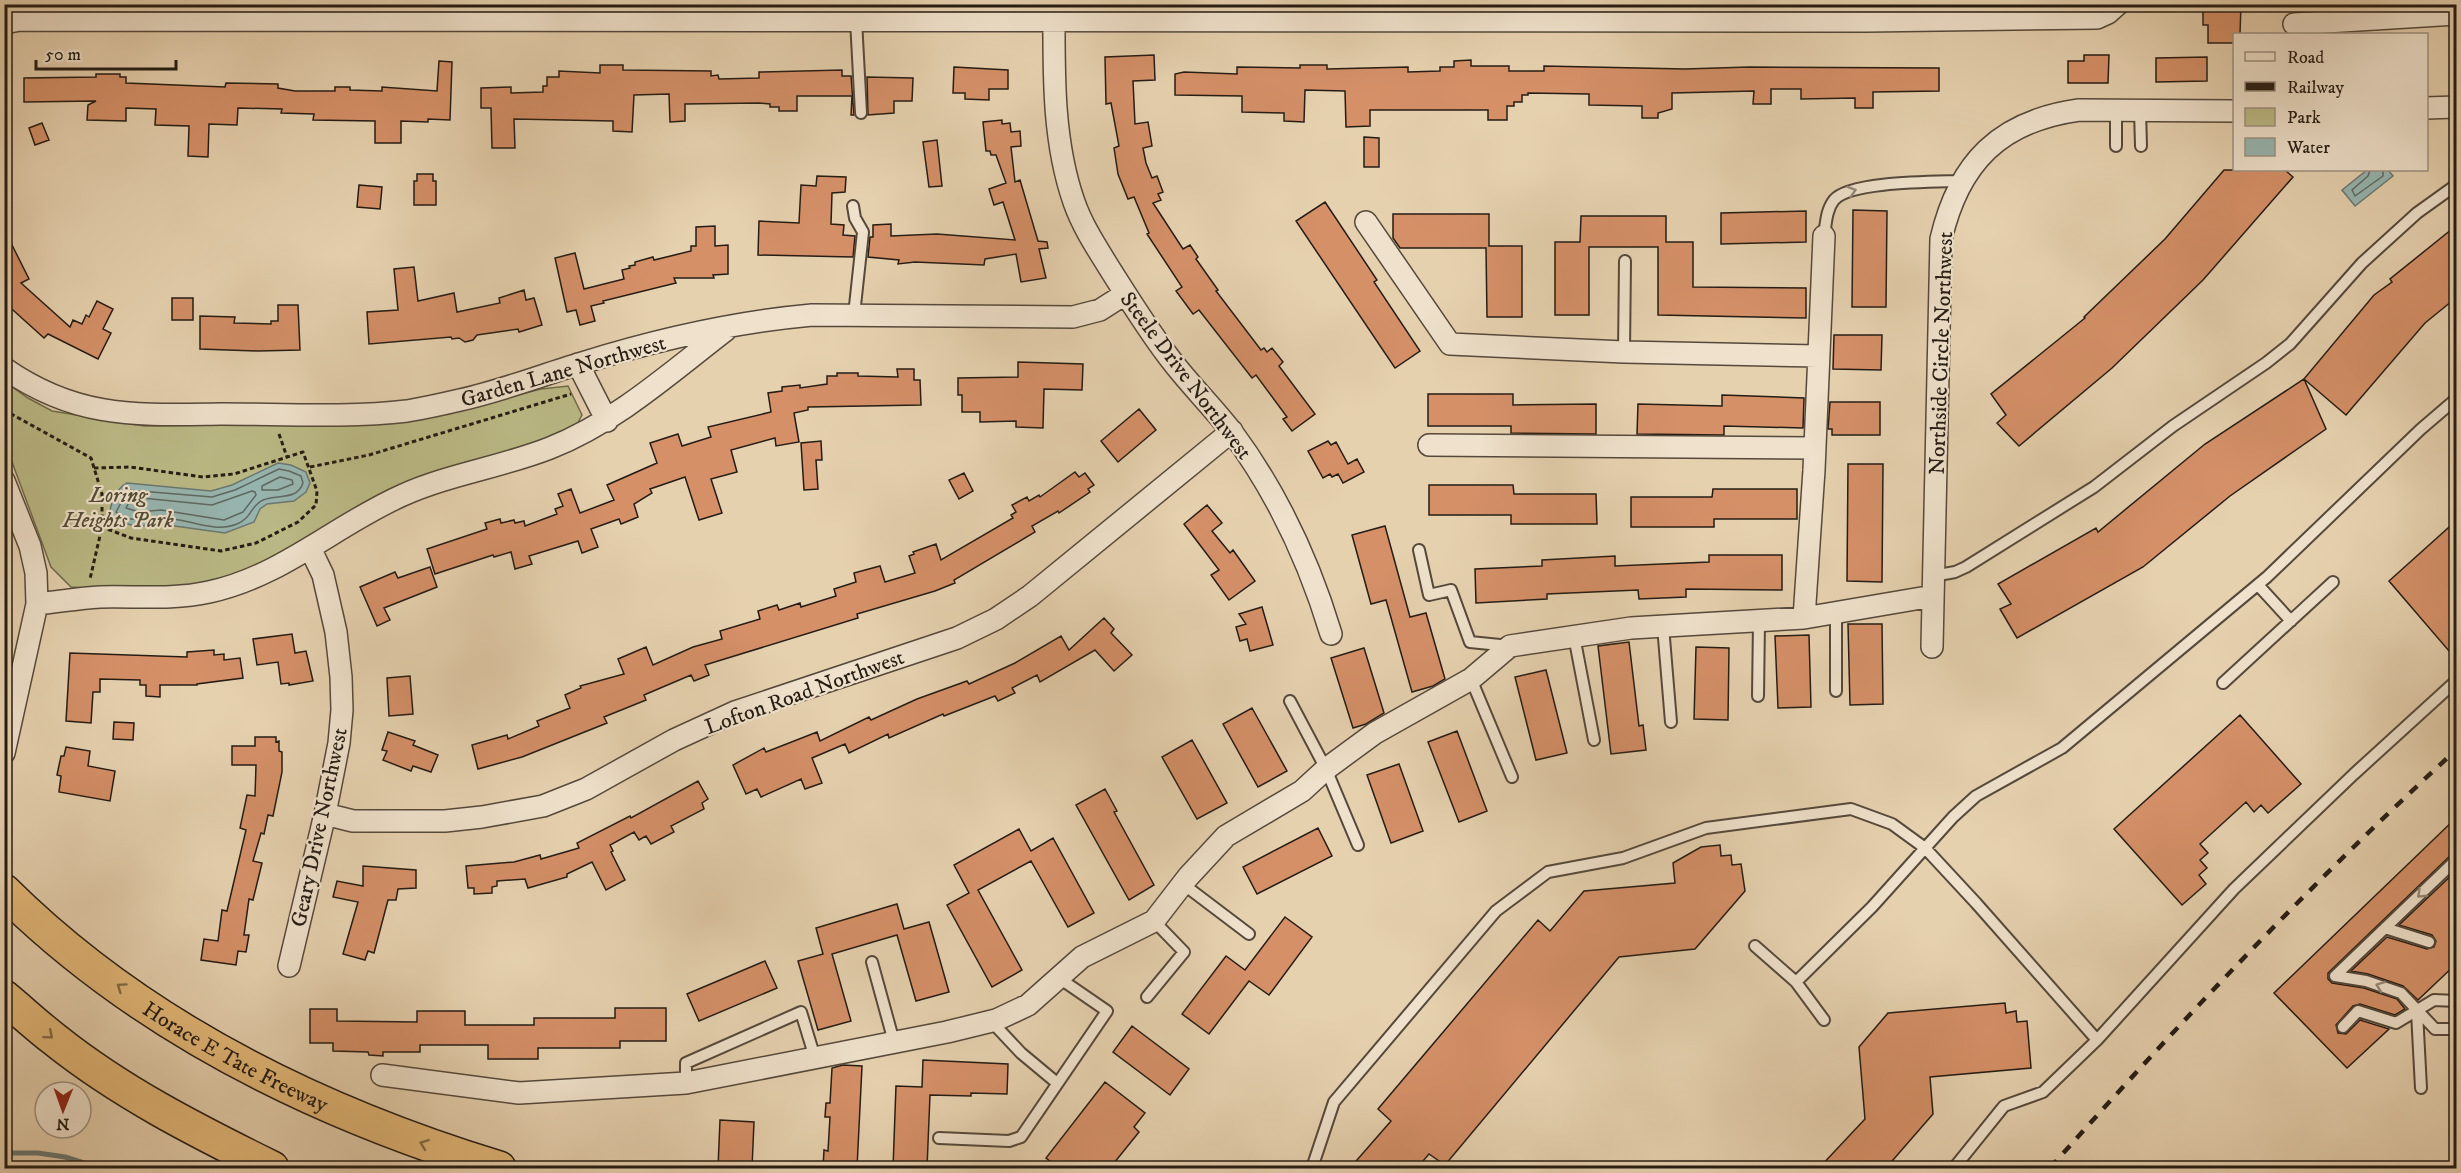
<svg xmlns="http://www.w3.org/2000/svg" width="2461" height="1173" font-family="'IM FELL DW Pica',serif">
  <style>
    .green { fill: #bbba86; stroke: #706b4d; stroke-width: 1.5 }
    .water { fill: #97b6b1; stroke: #697872; stroke-width: 1.5 }
    .lines { fill: none; stroke-linecap: round; stroke-linejoin: round }
    .shore { stroke: #5e6962; stroke-width: 1.5 }
    .stream { stroke: #697872; stroke-width: 5 }
    .building { fill: #d59068; stroke: #251c14; stroke-width: 1.5 }
    .lane-casing { stroke: #55493b; stroke-width: 14 }
    .street-casing { stroke: #55493b; stroke-width: 24 }
    .highway-casing { stroke: #251c14; stroke-width: 36 }
    .path { stroke: #251c14; stroke-width: 3; stroke-dasharray: 4.5 3; stroke-linecap: butt }
    .lane { stroke: #efe1cb; stroke-width: 10 }
    .street { stroke: #efe1cb; stroke-width: 21 }
    .highway { stroke: #e3b878; stroke-width: 33 }
    .rail { stroke: #251c14; stroke-width: 4.5; stroke-dasharray: 10 10; stroke-linecap: butt }
    .oneway { stroke: #948879 }
    .oneway2 { stroke: #846a46 }
    .labels { text-anchor: middle; stroke-width: 4.5; stroke-linejoin: round; paint-order: stroke }
    .street-label { font-size: 22px; fill: #251c14; stroke: #efe1cb }
    .park-label { font-size: 22px; font-style: italic; fill: #524b36; stroke: #efe1cb }
  </style>
  <rect width="100%" height="100%" fill="#e6d1af"/>
  <filter id="stains"><feTurbulence type="fractalNoise" baseFrequency=".00333" numOctaves="4"/><feColorMatrix values="0 0 0 0 .2 0 0 0 0 .09 0 0 0 0 .02 0 0 0 .5 -.17"/></filter>
  <radialGradient id="worn" r=".72"><stop offset=".6" stop-color="#630" stop-opacity="0"/><stop offset="1" stop-color="#630" stop-opacity=".3"/></radialGradient>
  <!-- green -->
  <path class="green" d="M5 382 28 398 52 411 144 426 407 422 541 389 568 386 582 415 575 428 254 571 208 586 146 592 71 587 51 567 5 443Z"/>
  <!-- water -->
  <path class="water" d="M2367 170H2388L2393 176 2355 206 2342 190Z
    M278 463 291 465 306 472 310 483 306 492 294 501 267 504 260 509 254 522 225 533 160 524 139 526 120 523 110 516C109 505 117 488 127 483L211 491 232 485Z"/>
  <g class="lines">
    <!-- shore -->
    <path class="shore" d="M2370 170 2368 176 2352 190 2355 196 2383 176V170
      M279 469 289 471 301 476 303 483C297 501 277 494 263 500 250 506 253 517 237 524 212 534 186 517 160 518 148 518 135 522 123 517 120 516 118 514 116 512L128 490 212 497 235 490Z
      M280 477 292 480 293 484 278 490H262V486Z
      M252 491 255 492 256 495 243 512 224 520 161 510 139 512 126 508 132 497 212 505Z"/>
    <!-- stream -->
    <path class="stream" d="M4 1153H38L65 1157 100 1168"/>
  </g>
  <!-- building -->
  <path class="building" d="M2203 4H2241L2240 34H2235V43H2208V25H2203Z
    M1154 55 1155 80 1133 81 1135 124 1148 122 1152 146 1143 148 1146 163 1152 178 1157 176 1163 192 1158 194 1161 200 1153 203 1183 249 1190 245 1198 257 1196 259 1218 290 1216 291 1261 350 1264 348 1267 352 1272 348 1283 362 1279 366 1315 414 1292 431 1283 419 1287 417 1256 375 1252 378 1199 310 1193 314 1176 291 1182 287 1147 234 1149 233 1134 197 1128 199 1118 174 1114 148 1119 146 1111 103 1106 104 1105 57Z
    M2084 55H2109L2108 83H2068V61H2084Z
    M2207 57V81L2156 82V58Z
    M1471 60V66H1509V71H1544V66L1685 69 1749 67 1939 68V91L1873 92V108H1855V98L1801 99V89H1771V104H1753L1754 91 1672 93V109L1658 113V118H1642V106L1589 105V94L1528 93V95H1522V102H1514V106H1507V120H1488V110H1370V126L1346 127 1345 91 1305 90 1304 122 1284 121V113L1242 112V96L1175 95V74L1184 72 1237 74V67L1300 68V65H1327V69L1408 67V72L1440 71V67H1454V61Z
    M439 61 452 62 450 120 428 119V122L401 121V143H375V121L313 120 314 114 281 113 282 109 238 108 237 125 209 124 208 157 188 156 189 126 155 125 156 109 126 108V121L87 120 88 105 96 101 24 102V78L96 77V74H120V77H126V83L225 87 226 83 278 84V88L295 91H335V87H350V90L382 91V87L437 91Z
    M600 65H623V70L711 71V76L718 75 719 79 759 78V72L842 70V76H851L854 115H851L852 96H797V111H779V107H770V104L759 103 685 104V121L670 122 669 94 634 95 632 132 613 131V121L514 119 515 148H492L491 108H481V88L511 87V93L543 92V86H547V77H559V71L600 73Z
    M954 67 1008 70V89H989V100L965 99V93H953Z
    M867 77 913 78 912 101H894V113L868 115Z
    M1002 120V124L1010 123 1011 132 1020 131 1021 146 1011 147 1015 182 1020 180 1038 241 1047 242 1048 248 1039 249 1046 278 1021 282 1016 254 985 259 984 265 915 262 898 264 899 260 868 257 870 237H873V225L891 224V236L937 234 1015 240 1003 202 994 205 989 189 1006 183 996 155H991L990 151H986L983 122Z
    M42 123 49 140 35 145 29 128Z
    M1364 137 1379 138V167H1364Z
    M937 140 942 186 929 187 923 142Z
    M2224 170H2285L2293 177 2203 280 2112 368 2019 446 1997 423 2006 415 1991 394 2085 318 2084 317 2165 239Z
    M417 174H433V181H436V205H414V181H417Z
    M817 176 846 177 845 192 832 193 831 224 844 225 843 235 855 236 853 257 758 255 759 221 799 223 801 185 816 186Z
    M359 185 382 187 380 209 357 207Z
    M1325 202 1377 280 1374 282 1420 351 1395 368 1296 221Z
    M1853 210 1887 211 1886 307H1852Z
    M1806 211V242L1721 244V213Z
    M1393 214H1489V246H1522V317H1487L1486 248H1400L1393 238Z
    M1581 216H1666V242H1693V287L1806 288V318L1658 315V247H1589V315H1555V242H1580Z
    M2457 225V297L2425 323 2346 415 2304 379 2326 429 2230 496 2143 567 2017 638 2000 609 2011 604 1998 584 2096 528 2098 532 2205 444 2304 379 2374 295 2392 282 2390 279Z
    M715 226V246L728 245V274L713 275 714 278H674L676 283 603 301 604 303 591 306 595 321 580 325 576 310 567 312 555 258 575 253 584 289 624 279 622 270 630 268 629 266 635 265V262L653 257 654 260 691 251V246H696V227Z
    M4 229 29 279 21 283 70 327 73 320 82 324 86 315 89 317 97 301 113 309 103 329 111 333 98 359 48 334 44 338 4 302Z
    M414 267 418 301 454 293 457 312 500 303 499 298 524 290 526 300 534 298 542 325 519 332 518 329 477 335 473 340 465 342 459 338 452 339 451 337 369 344 367 312 398 310 394 269Z
    M172 298H193V320H172Z
    M278 305H298L300 350 258 351 200 349V316L235 317 234 323 271 324V321H278Z
    M1834 335H1882L1881 370 1833 369Z
    M1018 362 1083 364 1082 390 1044 389 1043 428 1016 427V421L980 422V412H962V395H958V378L1018 377Z
    M897 369H914V380H920L921 405 808 407V410L794 413 799 442 776 446 775 438 731 450 737 472 711 479 722 513 699 520 685 477 650 489 652 493 634 504 638 517 621 524 619 519 591 529 598 547 582 553 578 541 529 556 532 564 515 569 511 552 494 557 493 555 435 574 427 549 487 529 485 523 500 519 501 523 514 520 515 523 524 521 525 526 557 514 555 509 563 506 558 494 571 489 580 513 614 500 607 485 657 463 650 443 678 434 682 446 711 437 708 427 771 412 768 393 782 391V387L800 385V388L827 384V376H837V373H858V376L898 377Z
    M1428 394H1513V405L1596 404V434L1511 433V426H1428Z
    M1722 395 1804 398 1803 428 1724 426V435L1637 434 1638 404 1722 406Z
    M1830 402H1880V435H1832V429H1828Z
    M1139 409 1156 430 1118 462 1101 441Z
    M821 441 822 460H816L818 489 804 490 801 443Z
    M1328 441 1331 445 1336 442 1348 464 1357 459 1364 472 1343 483 1338 474 1332 477 1330 474 1323 478 1308 451Z
    M1848 464H1883L1882 582 1847 581Z
    M1075 472 1079 477 1085 473 1094 485 1088 489 1090 492 1059 513 1058 511 1032 526 1035 532 954 580 955 583 935 591 857 614 858 618 705 665 709 675 694 681 691 675 644 695 646 700 604 717 607 723 522 757 478 769 472 745 507 735 508 739 539 726 537 721 570 708 565 695 581 688 580 686 624 674 618 659 646 647 653 665 693 647 722 639 720 631 760 619 758 611 777 605 779 610 800 603 801 607 836 596 834 589 856 582 854 573 880 566 885 582 915 573 909 556 914 554 913 552 936 544 941 560 1013 518 1011 515 1016 512 1012 505 1027 497 1029 501 1039 495 1040 497Z
    M964 473 973 491 959 499 949 480Z
    M1429 485H1513L1514 494H1596L1597 524H1511V515H1429Z
    M1713 489H1797V519H1714V527H1631V497H1712Z
    M1207 505 1222 523 1212 531 1230 553 1233 550 1255 581 1229 600 1211 575 1219 570 1184 524Z
    M2457 520V644L2449 651 2389 581Z
    M1385 526 1410 617 1426 613 1445 679 1433 686 1412 692 1386 600 1371 604 1352 535Z
    M1709 555H1782V590L1686 589V597L1639 599 1638 590 1547 594V599L1476 603 1475 569 1542 566V560L1615 556V566L1709 562Z
    M430 567 437 587 384 608 390 620 377 626 360 587 395 572 398 578Z
    M1262 607 1273 645 1250 651 1247 639 1240 641 1236 627 1246 624 1239 614Z
    M1104 618 1114 629 1111 633 1132 655 1114 671 1095 650 1040 682 1037 675 1012 688 1015 693 998 701 995 696 944 716 943 714 889 738 888 734 849 753 845 744 812 758 822 783 805 789 801 779 761 797 757 789 746 794 733 765 764 748 766 752 817 732 820 741 869 717 871 720 917 699 967 681 969 684 1015 663 1061 636 1069 650Z
    M1848 624H1882L1883 704 1850 705Z
    M292 634 295 653 306 651 313 681 289 685V683L281 684 278 662 257 665 253 639Z
    M1809 635 1811 707 1778 708 1775 636Z
    M1629 642 1639 726 1643 725 1646 750 1611 754 1598 646Z
    M1696 647 1729 648 1728 720 1694 719Z
    M1364 648 1384 713 1366 724 1353 728 1331 658Z
    M214 650V655L224 654V660L240 658 243 678 197 684V685H160V697L146 696V685H140V680L100 679V692H93L91 723 66 721 70 653 187 657V652Z
    M1546 670 1567 753 1536 760 1515 677Z
    M410 676 413 714 389 716 387 678Z
    M1252 708 1287 771 1258 787 1223 724Z
    M2240 715 2301 784 2268 813 2261 805 2254 812 2246 802 2200 844 2208 853 2200 860 2207 868 2199 875 2206 884 2182 905 2114 829Z
    M114 722 134 723 133 740 113 739Z
    M1457 731 1487 811 1459 822 1428 742Z
    M388 732 415 741 413 745 438 755 431 772 413 766 411 771 383 760 387 751 382 750Z
    M255 737H276V742L279 741V751L282 752V772L273 816 268 815 264 834 261 833 253 861 262 863 253 900 249 899 244 935H249L246 952 238 951 236 965 201 960 204 939 218 941 222 910 227 911 246 830 240 828 247 795 255 796 256 765H232V746H255Z
    M1192 740 1227 803 1197 819 1162 757Z
    M66 747 90 751 88 766 115 771 110 801 59 792 61 776 57 775 61 756H64Z
    M1399 764 1423 831 1391 843 1367 775Z
    M698 781 708 799 702 803 704 809 671 826 674 832 651 844 646 836 639 840 634 832 610 845 613 851 611 852 625 880 606 890 592 862 567 874V877L528 888 525 879 497 881V886L492 887V893L474 894V888H468L466 866 514 862 540 855 541 859 579 848 577 843 630 816 631 818Z
    M1105 789 1117 811 1114 812 1154 885 1129 900 1076 805Z
    M2457 817V853L2451 855 2328 973V979L2332 983 2364 988 2397 999 2405 1009 2395 1015 2360 1004 2353 1006 2336 1025 2338 1033 2346 1034 2360 1020 2389 1029 2347 1068 2274 993Z
    M1318 828 1332 856 1257 894 1243 867Z
    M1019 829 1031 851 1053 838 1094 913 1068 927 1031 861 978 890 1022 970 992 987 947 905 969 893 954 865Z
    M1720 845 1721 856 1731 855 1732 865 1741 864 1745 891 1695 949 1619 957 1445 1165 1429 1154 1417 1168H1350L1391 1121 1378 1109 1538 920 1550 931 1584 891 1675 883 1673 863 1701 847Z
    M363 866 416 870V888L398 889 396 900H388L374 953 368 951 365 960 343 954 358 902 333 897 337 881 363 886Z
    M2457 870V963L2418 1000 2403 986 2368 974 2351 971 2387 937 2427 949 2434 947 2436 941 2432 935 2399 925Z
    M897 904 904 929 929 922 949 992 916 1001 897 935 832 954 851 1021 818 1030 798 961 823 954 816 928Z
    M1285 917 1312 937 1269 995 1249 981 1209 1034 1182 1014 1226 956 1245 970Z
    M765 961 777 988 699 1021 687 994Z
    M2005 1003 2006 1013 2016 1011 2017 1022 2027 1021 2031 1068 1930 1077 1933 1114 1886 1168H1819L1865 1119 1859 1047 1888 1013Z
    M615 1008H666V1041H620V1048H538V1059H488V1045H420V1052H383V1056L369 1055 368 1052 333 1051V1043H310V1009H337V1021L417 1022V1011H465V1025H534V1018H615Z
    M1132 1026 1189 1069 1170 1095 1113 1052Z
    M923 1060 1008 1064 1007 1094 971 1093V1096L930 1095 927 1168H893L896 1086 922 1087Z
    M843 1065 862 1066 857 1168H823L824 1150 828 1151 830 1117H825L826 1103H830L832 1068Z
    M1105 1082 1145 1113 1134 1127 1139 1132 1110 1168H1059L1046 1158Z
    M720 1120 754 1122 752 1168H718Z"/>
  <g class="lines">
    <!-- lane casing -->
    <g class="lane-casing">
      <path id="lane" d="M856 20 861 113
        M2116 110V146
        M2140 110 2141 146
        M853 206 855 218 863 232 854 315
        M1824 236C1826 224 1826 210 1834 200 1850 181 1935 182 1961 181
        M1624 352 1625 261
        M1419 550 1429 595 1451 590 1470 642 1510 646
        M1933 576 1955 572 1966 567 2094 487 2173 426 2266 363 2290 344 2362 263 2417 213 2456 185
        M2258 585 2291 621
        M1836 613V691
        M1663 626 1671 722
        M1574 636 1594 740
        M1471 679 1512 777
        M2223 683 2333 582
        M1758 696 1759 621
        M1290 701 1326 769 1358 845
        M1183 884 1249 934
        M2385 928 2429 942
        M1755 946 1796 982 1824 1020
        M872 962 894 1042
        M2335 976 2456 860
        M2335 976 2366 981 2401 993 2435 1029H2456
        M1796 982 1872 907 1953 817 1976 796 2062 748 2267 577 2421 429 2456 399
        M1147 997 1184 952 1154 921
        M2417 1012 2421 1088
        M991 1021 1021 1053 1057 1083
        M2343 1027 2358 1011 2396 1023 2434 1000 2456 1001
        M2097 1040 2234 889 2354 774 2456 681
        M686 1083V1063L801 1012 815 1058
        M939 1138 1009 1141 1021 1137 1107 1011 1059 978
        M1312 1168 1334 1102 1496 911 1548 872 1623 858 1706 828 1851 809 1892 824 1925 848 1976 903 2097 1040 2043 1092 2004 1106 1954 1168"/>
    </g>
    <!-- street casing -->
    <g class="street-casing">
      <path id="street" d="M1054 4C1054 70 1052 139 1074 202 1082 225 1095 245 1108 266 1127 296 1146 327 1168 356 1188 383 1212 406 1232 432 1278 494 1309 561 1331 634
        M4 23 20 20 1866 21 2097 18 2108 13 2118 4
        M2294 24 2456 14
        M2426 108 2456 107
        M1366 222 1450 344 1624 352 1818 356
        M578 364 607 421
        M4 368C77 419 136 415 221 414 280 414 349 418 407 411 425 408 443 404 460 400 501 391 542 375 582 363 656 340 735 322 812 315L1073 317 1100 310 1125 294
        M1429 445 1814 448
        M4 481 30 546 36 573 37 604 4 753
        M37 604C58 602 79 598 100 597 136 596 173 600 209 592 283 576 335 525 403 495 450 474 502 467 550 448 616 422 670 373 726 330
        M1804 618 1814 470 1824 236
        M1932 647 1941 239C1959 162 2000 121 2079 110L2234 111
        M325 814 353 821H445L482 817 543 806 586 789 674 740 735 712 957 638 996 619 1030 596 1232 431
        M289 966 325 814 339 743 342 710 341 677 336 632 323 575 310 548
        M382 1075 519 1093 686 1083 947 1032 996 1020 1028 1005 1082 957 1154 921 1188 877 1226 836 1302 791 1326 769 1375 733 1471 679 1510 646 1631 628 1804 618 1933 596"/>
    </g>
    <!-- highway casing -->
    <g class="highway-casing">
      <g id="highway">
        <path id="s1" d="M4 891C140 1026 319 1113 499 1168"/>
        <path d="M4 997C21 1011 37 1026 54 1039 120 1092 197 1131 272 1168"/>
      </g>
    </g>
    <!-- path -->
    <path class="path" d="M4 410 91 458 102 494V527L90 579
      M279 434 287 457
      M310 467 369 455 571 394
      M94 468 130 467 203 477 234 474 303 452 317 491 316 505 298 522 256 543 221 551 131 538 102 527"/>
    <!-- lane -->
    <use href="#lane" class="lane"/>
    <!-- street -->
    <use href="#street" class="street"/>
    <!-- highway -->
    <use href="#highway" class="highway"/>
    <!-- rail -->
    <path class="rail" d="M2050 1168C2179 1023 2313 881 2456 750"/>
  </g>
  <!-- one-way arrows -->
  <defs><path id="oneway-chevron" d="M-2-3.5L2.5 0L-2 3.5" fill="none" stroke-width="1.6" stroke-linecap="round" stroke-linejoin="round" transform="scale(1.5)"/></defs>
  <g class="oneway">
    <use href="#oneway-chevron" transform="translate(1852 191) rotate(-17)"/>
    <use href="#oneway-chevron" transform="translate(2421 894) rotate(136)"/>
    <use href="#oneway-chevron" transform="translate(2380 986) rotate(-160)"/>
  </g>
  <g class="oneway2">
    <use href="#oneway-chevron" transform="translate(121 987) rotate(-145)"/>
    <use href="#oneway-chevron" transform="translate(49 1035) rotate(40)"/>
    <use href="#oneway-chevron" transform="translate(424 1144) rotate(-160)"/>
  </g>
  <g class="labels">
    <!-- street labels -->
    <g class="street-label">
      <text transform="translate(1940 353) rotate(-88)" y="8">Northside Circle Northwest</text>
      <text transform="translate(563 370) rotate(-16)" y="8">Garden Lane Northwest</text>
      <text transform="translate(1187 375) rotate(53)" y="8">Steele Drive Northwest</text>
      <text transform="translate(804 691) rotate(-20)" y="8">Lofton Road Northwest</text>
      <text transform="translate(318 827) rotate(-78)" y="8">Geary Drive Northwest</text>
      <text dy="8" stroke="none"><textPath href="#s1" startOffset="286">Horace E Tate Freeway</textPath></text>
    </g>
    <!-- park labels -->
    <g class="park-label">
      <text x="118" y="502">Loring<tspan x="118" dy="25">Heights Park</tspan></text>
    </g>
  </g>
  <!-- margin -->
  <rect width="2461" height="1173" fill="none" stroke="#e6d1af" stroke-width="24"/>
  <rect x="6" y="6" width="2449" height="1161" fill="none" stroke="#251c14" stroke-width="3"/>
  <rect x="12" y="12" width="2437" height="1149" fill="none" stroke="#251c14" stroke-width="1.5"/>
  <!-- legend -->
  <rect x="2233" y="33" width="195" height="138" fill="#efe1cb" stroke="#9e9282" stroke-width="1.5"/>
  <rect x="2245" y="52" width="30" height="9" fill="#efe1cb" stroke="#9e9282" stroke-width="1.5"/>
  <text x="2287" y="63" font-size="18" fill="#251c14">Road</text>
  <rect x="2245" y="82" width="30" height="9" fill="#251c14" stroke="#9e9282" stroke-width="1.5"/>
  <text x="2287" y="93" font-size="18" fill="#251c14">Railway</text>
  <rect x="2245" y="108" width="30" height="18" fill="#bbba86" stroke="#9e9282" stroke-width="1.5"/>
  <text x="2287" y="123" font-size="18" fill="#251c14">Park</text>
  <rect x="2245" y="138" width="30" height="18" fill="#97b6b1" stroke="#9e9282" stroke-width="1.5"/>
  <text x="2287" y="153" font-size="18" fill="#251c14">Water</text>
  <!-- north arrow -->
  <g transform="translate(63 1110) rotate(181)"><circle r="28" fill="#efe1cb" stroke="#9e9282" stroke-width="1.5"/>
  <path d="M0-4.5L10 22L0 15L-10 22Z" fill="#8f2418"/>
  <text y="-9" font-size="16" font-weight="bold" text-anchor="middle" fill="#251c14">N</text>
  </g>
  <!-- scale -->
  <path d="M36 60v9h140v-9" fill="none" stroke="#251c14" stroke-width="3"/>
  <text x="45" y="60" font-size="18" fill="#251c14" stroke="#efe1cb" stroke-width="4.5" paint-order="stroke">50 m</text>
  <rect width="100%" height="100%" filter="url(#stains)"/>
  <rect width="100%" height="100%" fill="url(#worn)"/>
</svg>
